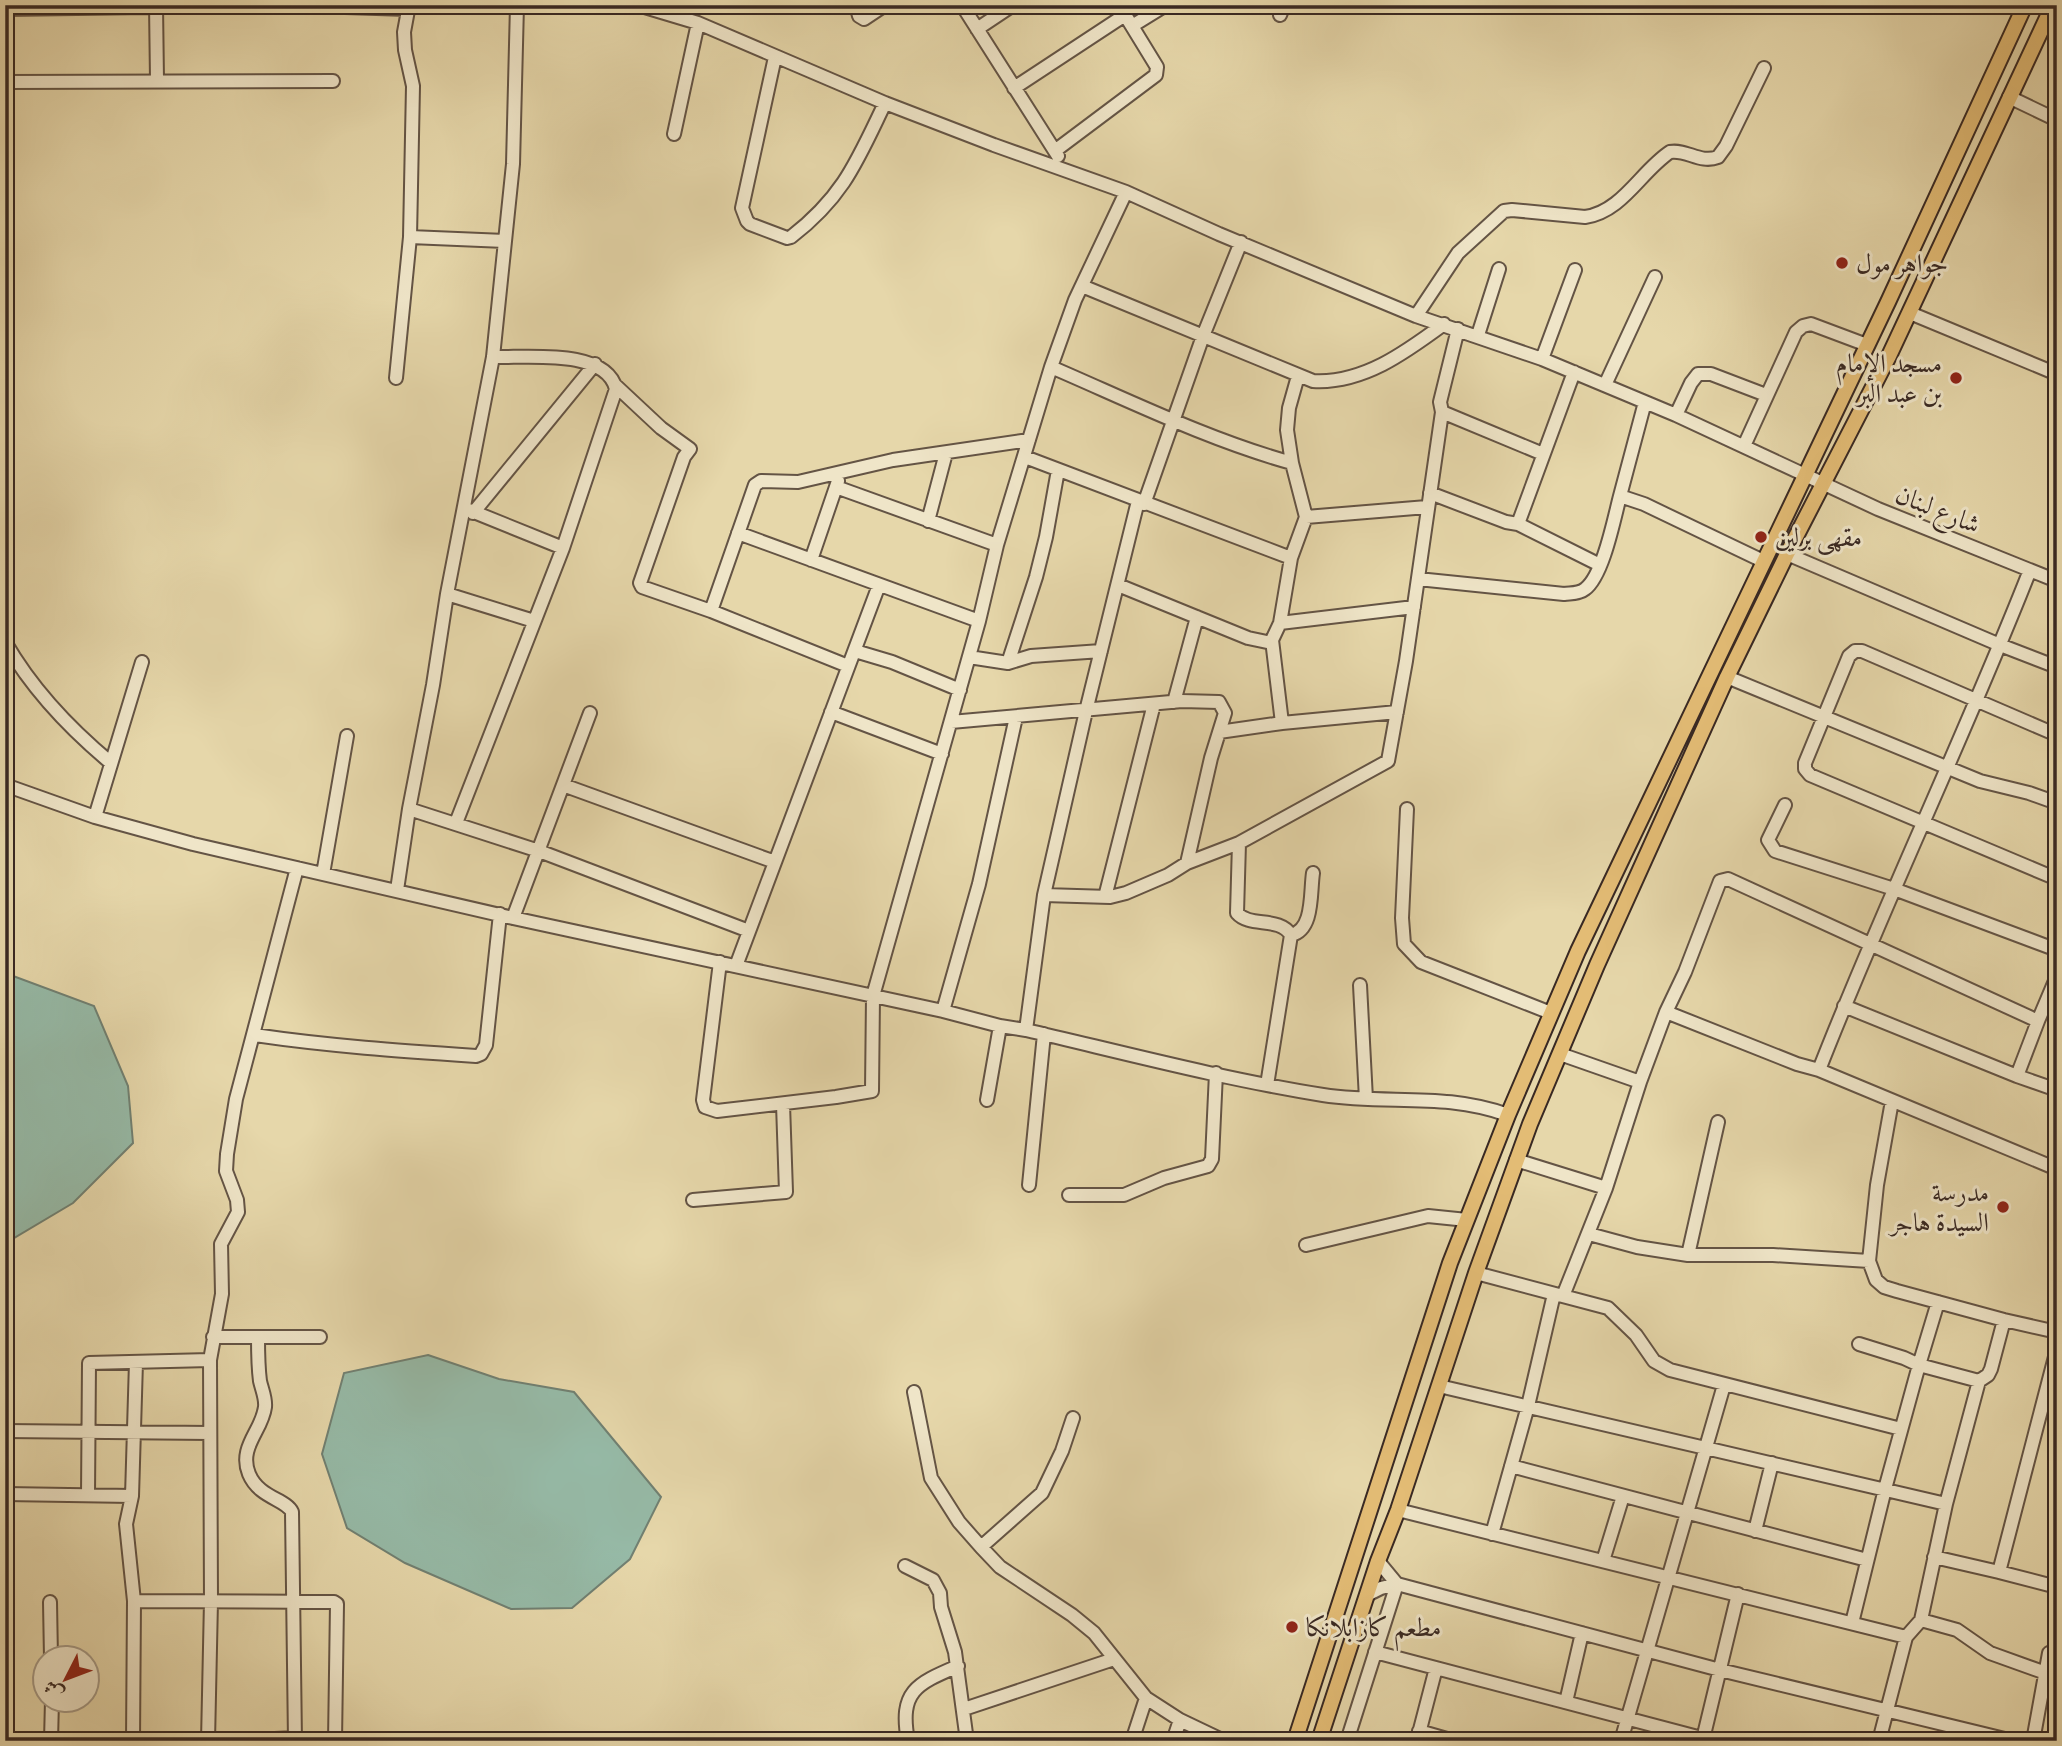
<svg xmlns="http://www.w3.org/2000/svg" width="2062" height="1746" font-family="Vollkorn,Amiri,serif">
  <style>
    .water { fill: #96baa7; stroke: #718072; stroke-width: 2 }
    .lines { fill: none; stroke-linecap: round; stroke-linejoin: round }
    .minor-casing { stroke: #645445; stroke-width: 16 }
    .major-casing { stroke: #392923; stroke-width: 18 }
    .minor { stroke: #efe5c8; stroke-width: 12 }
    .major { stroke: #e3bc75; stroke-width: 14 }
    .poi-dot { fill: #8f2418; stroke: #efe5c8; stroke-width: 2.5 }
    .labels { text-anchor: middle; stroke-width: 6; stroke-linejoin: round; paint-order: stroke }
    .poi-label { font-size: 26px; fill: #392923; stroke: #efe5c8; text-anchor: start }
    .street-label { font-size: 26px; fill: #392923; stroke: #efe5c8 }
  </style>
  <rect width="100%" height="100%" fill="#e6d7aa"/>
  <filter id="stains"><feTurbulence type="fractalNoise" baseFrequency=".00286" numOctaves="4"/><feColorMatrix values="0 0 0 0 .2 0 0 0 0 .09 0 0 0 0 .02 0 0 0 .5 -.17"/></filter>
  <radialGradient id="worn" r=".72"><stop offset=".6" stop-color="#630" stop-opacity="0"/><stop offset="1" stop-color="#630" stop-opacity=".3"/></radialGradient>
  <!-- water -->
  <path class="water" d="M5 973 94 1006 128 1086 133 1143 73 1203 14 1238 5 1241Z
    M428 1355 499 1379 574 1392 661 1497 630 1559 572 1608 511 1609 405 1563 347 1528 322 1454 344 1373Z"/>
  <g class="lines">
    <!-- minor casing -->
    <g class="minor-casing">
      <path id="minor" d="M156 5 157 80
        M638 5 698 23 885 103 994 145 1126 192 1219 234 1416 316 1542 359 1676 415 1878 509 2057 581
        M856 5 859 16 864 19 885 5
        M962 5 1058 156
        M5 9 282 5 408 9
        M1280 15 1284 5
        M1132 26 1166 5
        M977 29 1013 5
        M775 57 742 208 747 221 750 224 787 238 791 237C844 196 857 161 885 103
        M5 82 333 81
        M1014 88 1125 15
        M2009 97 2057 120
        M674 134 698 23
        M1056 150 1156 75 1157 67 1119 5
        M410 237 505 241
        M1082 286 1313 381C1363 384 1406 352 1444 324
        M1910 313 2057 374
        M1416 316 1458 253 1504 211 1512 210 1585 217C1622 212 1641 171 1670 152 1687 149 1700 164 1718 157L1726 146 1764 68
        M1478 335 1499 269
        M1542 359 1575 270
        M1051 367C1130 401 1209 440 1292 463
        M396 378 410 237 413 86 405 50 404 32 409 5
        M615 385 661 428 690 449 684 457 640 583 642 587 711 611 848 666
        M1605 385 1655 277
        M1442 412 1543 454
        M1676 415 1691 383 1698 374H1711L1766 395
        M1744 446 1796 332 1803 326 1811 324 1867 345
        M1025 457 1291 558
        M836 487 997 545
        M1430 493 1506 522 1518 524 1574 372
        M1620 496 1645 402
        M1144 504 1203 336 1241 242
        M469 510 563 548
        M473 513 595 364
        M1306 517 1427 507
        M928 521 946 453
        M1518 524 1600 565
        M738 533 979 621
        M1787 554 2000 645 2057 667
        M811 560 838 481
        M1418 579 1564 594C1571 593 1579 594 1585 589 1603 576 1614 519 1620 496L1644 504 1763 561
        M1118 585 1248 638 1267 642 1272 640
        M447 594 534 621
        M711 611 755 485 761 481 798 482 893 460 1029 440
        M1280 623 1414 607
        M5 642C32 689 70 729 111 763
        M855 651 892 662 960 690
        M969 657 1008 663 1031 656 1101 651
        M1008 663 1036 577 1046 537 1058 470
        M1727 677 1980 781 2029 793 2057 803
        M1174 702 1197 617
        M831 712 942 754
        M951 722 1182 701 1219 702 1225 713 1211 758 1187 863
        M1282 723 1272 640 1280 623 1291 558 1306 517 1292 463 1287 430 1289 408 1298 376
        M1219 732 1282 723 1397 712
        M2057 735 1862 651H1855L1849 656 1805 763V769L1810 775 2057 879
        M5 785 95 817 193 844 513 918 943 1011 1000 1026 1026 1030C1125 1053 1223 1079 1323 1095 1388 1105 1444 1092 1508 1115
        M563 785 775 862
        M1785 805 1768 840 1775 851 1894 889 2057 950
        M409 809 539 851 749 931
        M1407 809 1402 918 1404 944 1421 962 1551 1013
        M95 817 142 662
        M456 823 563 548 616 389C606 348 527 358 493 357
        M1239 843 1237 913C1250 928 1279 916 1291 935L1267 1085
        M323 874 347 736
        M397 890 409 809 433 685 447 594 493 357 513 164 517 5
        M1044 895 1110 897 1126 893 1168 875 1187 863 1239 843 1388 761 1406 661 1442 412 1440 402 1458 329
        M1105 897 1154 704
        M513 918 590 713
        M1291 935C1314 930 1310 893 1313 873
        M720 962 703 1100 705 1107 717 1111 836 1097 872 1091 873 996 979 621 997 545 1051 367 1075 300 1126 192
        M736 966 879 585
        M1360 985 1366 1099
        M943 1011 979 884 1016 717
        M1666 1012 1797 1064 1819 1070 2057 1169
        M2038 1021 2057 976
        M1026 1030 1044 895 1086 711 1138 501
        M254 1035C328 1046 402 1051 476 1056L481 1054 486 1045 500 914
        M1560 1054 1640 1082
        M1819 1070C1885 901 1964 738 2030 570
        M2017 1076 2057 1090
        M987 1100 1000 1026
        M1892 1101 1877 1185 1869 1261 1876 1280 1884 1287 1897 1291 2004 1320 2057 1332
        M1516 1160 1606 1188
        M1029 1185 1044 1034
        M1069 1195H1124L1164 1178 1208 1166 1212 1159 1216 1073
        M693 1200 786 1192 783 1104
        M1589 1234 1637 1247 1688 1255H1773L1869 1261
        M1306 1245 1428 1216 1467 1220
        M1688 1255 1718 1122
        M1476 1273 1608 1308 1636 1335 1654 1361 1670 1370 1901 1429
        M1563 1296 1606 1188 1640 1082 1666 1012 1685 972 1720 881 1728 879 2038 1021 2017 1076 1844 1006
        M213 1337H320
        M258 1337C258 1352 258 1366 260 1381 262 1390 266 1398 265 1407 262 1431 238 1447 249 1474 259 1498 286 1499 292 1512L295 1741
        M1859 1344 1904 1358 1919 1365 1938 1302
        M2057 1349 1999 1572 2057 1587
        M1439 1386 1946 1504
        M914 1392 931 1478 959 1522 981 1547 1000 1567 1072 1615 1094 1633 1146 1698 1180 1720 1224 1741
        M5 1431 210 1433
        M1511 1466 1867 1560
        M5 1494 132 1496
        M88 1495 89 1363 210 1360
        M1398 1510 1906 1637
        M1755 1531 1772 1463
        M1492 1534 1528 1406 1554 1294
        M981 1547 1042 1493 1062 1451 1073 1418
        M1934 1557 1999 1572
        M1378 1561 1397 1584
        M1603 1561 1623 1496
        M905 1566 933 1580 940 1593 941 1607 955 1652 967 1741
        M1367 1595 1381 1588 1397 1584 1720 1670 2013 1741
        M134 1601 334 1602 337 1604 335 1741
        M50 1602 51 1658
        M2056 1618 2057 1617
        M1921 1620 1957 1630 1990 1653 2057 1677
        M1852 1623 1885 1489 1919 1365 1979 1381
        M1375 1652 1713 1741
        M1566 1702 1582 1633
        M964 1709 1114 1659
        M1419 1731 1454 1741
        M1703 1739 1738 1594
        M51 1741 52 1700
        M133 1741 134 1601 126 1524 132 1496 136 1362
        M208 1741 211 1601 210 1360 222 1294 221 1244 238 1212 237 1200 226 1171 227 1154 236 1099 297 868
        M233 1741 295 1738
        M908 1741C899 1691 916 1684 958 1666
        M1132 1741 1146 1698
        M1173 1741 1180 1720
        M1347 1741 1397 1584
        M1417 1741 1436 1668
        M1621 1741 1724 1385
        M1879 1741 1906 1637 1921 1620 1946 1504 1979 1381 1988 1375 1991 1369 2004 1320
        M2033 1741 2049 1653"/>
    </g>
    <!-- major casing -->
    <g class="major-casing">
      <path id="major" d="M1295 1741 1450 1263 1508 1115 1578 951 1888 302 2025 5
        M1319 1741 1378 1561 1398 1510 1476 1273 1530 1124 1597 965 1727 677 1787 554 1889 356 2053 5"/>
    </g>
    <!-- minor -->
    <use href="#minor" class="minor"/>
    <!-- major -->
    <use href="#major" class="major"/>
  </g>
  <!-- markers -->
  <g class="poi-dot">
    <circle cx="1842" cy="263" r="7"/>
    <circle cx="1956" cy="378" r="7"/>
    <circle cx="1761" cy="537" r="7"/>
    <circle cx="2003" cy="1207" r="7"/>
    <circle cx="1292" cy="1627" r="7"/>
  </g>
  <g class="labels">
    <!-- poi labels -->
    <g class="poi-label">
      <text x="1856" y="272">جواهر مول</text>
      <text x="1942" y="372" text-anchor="end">مسجد الإمام<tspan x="1942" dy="30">بن عبد البر</tspan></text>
      <text x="1775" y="546">مقهى برلين</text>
      <text x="1989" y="1201" text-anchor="end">مدرسة<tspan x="1989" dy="30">السيدة هاجر</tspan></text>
      <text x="1306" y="1636">مطعم كازابلانكا</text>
    </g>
    <!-- street labels -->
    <g class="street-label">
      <text transform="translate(1938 509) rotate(22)" y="9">شارع لبنان</text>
    </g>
  </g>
  <!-- margin -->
  <rect width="2062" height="1746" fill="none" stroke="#e6d7aa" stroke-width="28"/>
  <rect x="7" y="7" width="2048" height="1732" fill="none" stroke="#392923" stroke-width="3.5"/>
  <rect x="14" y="14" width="2034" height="1718" fill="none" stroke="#392923" stroke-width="2"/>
  <!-- north arrow -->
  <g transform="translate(66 1679) rotate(228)"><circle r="33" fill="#efe5c8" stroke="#a69a86" stroke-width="2"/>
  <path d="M0-5L12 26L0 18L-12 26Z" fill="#8f2418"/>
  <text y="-10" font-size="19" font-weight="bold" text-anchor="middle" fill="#392923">ش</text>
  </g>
  <rect width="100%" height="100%" filter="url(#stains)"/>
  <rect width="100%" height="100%" fill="url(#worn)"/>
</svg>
